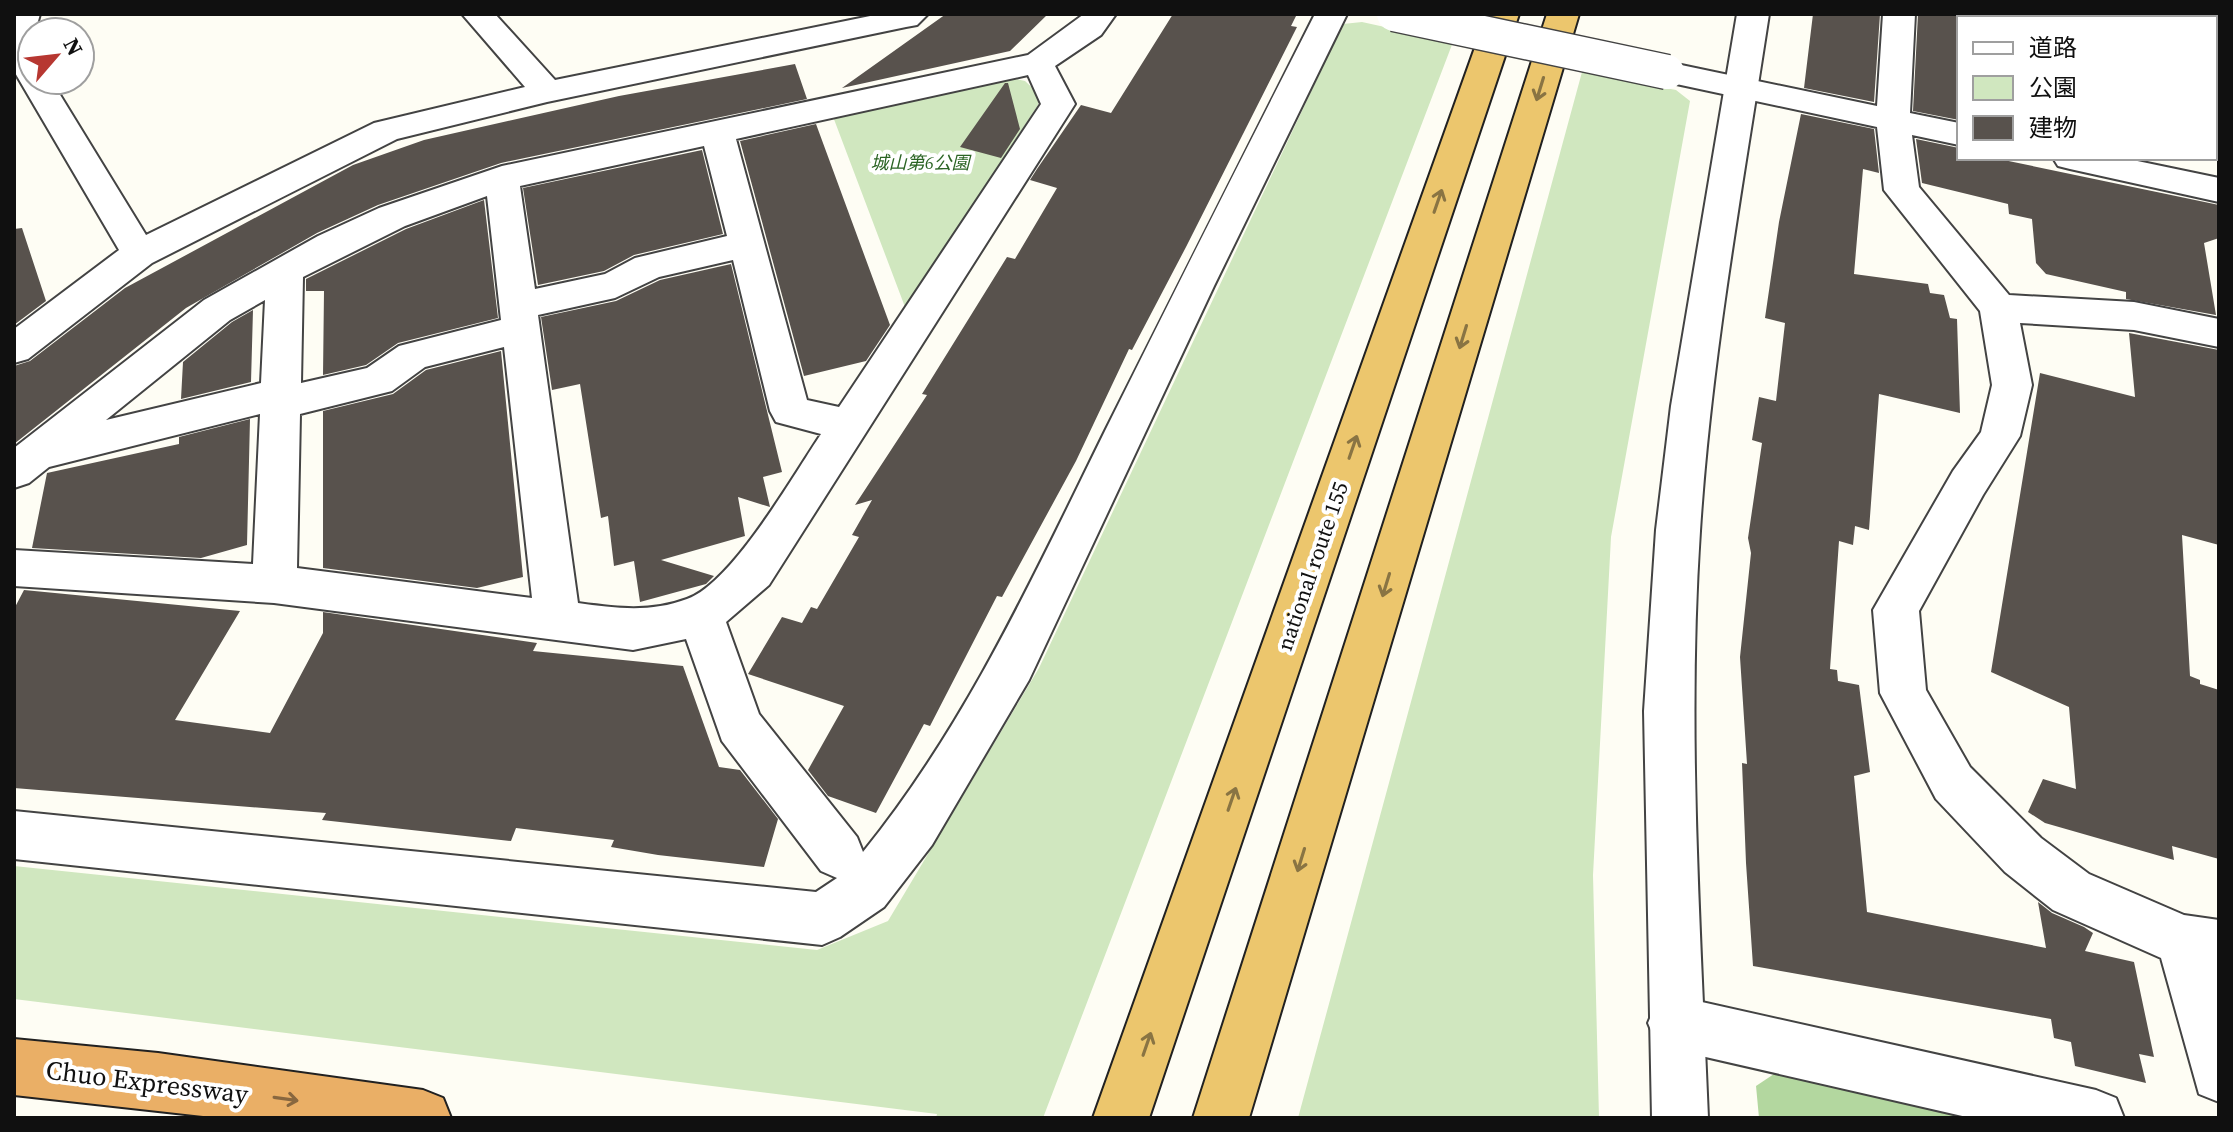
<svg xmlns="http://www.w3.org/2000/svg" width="2233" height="1132" font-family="'Source Serif 4','Noto Sans JP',serif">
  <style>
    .green { fill: #d0e7bf }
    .forest { fill: #b3d79f }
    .building { fill: #58524d }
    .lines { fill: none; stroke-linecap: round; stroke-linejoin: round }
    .minor-casing { stroke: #434343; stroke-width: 4 }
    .tertiary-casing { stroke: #434343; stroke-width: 4 }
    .trunk-casing { stroke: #212121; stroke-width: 4 }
    .motorway-casing { stroke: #212121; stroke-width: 4 }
    .minor { fill: #fff; fill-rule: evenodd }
    .tertiary { fill: #fff; fill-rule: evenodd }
    .trunk { fill: #ecc66d; fill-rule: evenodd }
    .motorway { fill: #eaaf66; fill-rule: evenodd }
    .minor-bridge-casing { stroke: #434343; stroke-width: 37; stroke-linecap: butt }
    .minor-bridge { stroke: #fff; stroke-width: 34 }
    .oneway { stroke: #897443 }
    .oneway2 { stroke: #88673f }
    .labels { text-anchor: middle; stroke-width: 8; stroke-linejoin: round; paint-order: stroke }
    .far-park-label { font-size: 18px; font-style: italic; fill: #2b6424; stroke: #fff }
    .street-label { font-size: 22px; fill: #101010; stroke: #fff }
    .near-street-label { font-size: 26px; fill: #101010; stroke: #fff }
  </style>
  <rect width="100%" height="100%" fill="#fefdf4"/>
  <!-- green -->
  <path class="green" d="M1362 22 1453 42 1043 1118H936L937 1114 14 999V866L817 950 888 921 1039 668 1343 24Z
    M1582 72 1676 90 1690 101 1611 537 1593 875 1599 1118H1298Z
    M1011 78 1025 81 1039 94 1038 105 905 307 832 114Z"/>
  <!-- forest -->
  <path class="forest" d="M1777 1072 1974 1118H1759L1756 1086Z"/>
  <!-- building -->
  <path class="building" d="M946 14H1048L1010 51 842 88Z
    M1173 14H1297L1291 26 1297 27 1186 247 1132 350 1129 349 1076 461 1002 597 997 596 930 726 924 724 876 813 828 796 808 770 844 706 748 674 782 617 802 623 811 607 817 609 859 537 852 535 872 500 855 505 927 395 922 394 1007 257 1015 259 1057 188 1030 180 1037 169 1081 105 1111 113Z
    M1813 14H1880L1874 102 1804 88Z
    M1918 14H1959V120L1913 111Z
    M795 64 807 99 501 163 378 205 317 233 186 308 14 444V366L30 361 125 288 353 165 424 140 619 96Z
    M1005 83H1008L1020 129 1001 158 960 147Z
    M1801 114 1874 129 1879 173 1863 169 1854 274 1928 284 1930 293 1944 295 1950 318 1957 319 1960 413 1879 394 1869 530 1855 526 1853 545 1839 541 1830 669 1837 670 1838 681 1859 685 1870 772 1854 776 1867 912 2046 948 2038 902 2052 913 2084 927 2093 933 2085 951 2134 962 2154 1057 2139 1054 2146 1083 2075 1066 2071 1042 2054 1038 2051 1019 1753 966 1746 863 1742 763 1747 764 1740 657 1751 553 1748 538 1762 443 1752 440 1759 397 1776 401 1785 323 1765 318 1779 222Z
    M816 124 890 325 866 361 804 376 740 141Z
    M1916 139 1959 148V158H1994L2219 205V238L2204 243 2216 315 2126 299V292L2046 274 2036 263 2032 219 2009 214 2008 204 1922 183Z
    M702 150 723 234 634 255 604 271 538 285 523 188Z
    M484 200 498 318 398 343 366 365 323 375 324 291H306V279L406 229Z
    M22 228 46 301 14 325V229Z
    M731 264 782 472 763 477 770 507 738 497 745 536 661 560 714 576 706 584 640 602 634 561 614 566 608 516 601 518 580 384 552 390 541 317 616 301 660 280Z
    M253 310 251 382 181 399 183 362 232 322Z
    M2129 333 2219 350V545L2182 535 2190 676 2200 680V684L2219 690V859L2172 846 2174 860 2045 823 2028 812 2043 779 2076 789 2069 707 1991 672 2040 373 2135 397Z
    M501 351 523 577 477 588 323 568V411L393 394 426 370Z
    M250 419 247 545 201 558 32 548 47 473 179 444V437Z
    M24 590 240 611 175 720 270 733 323 633V612L537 643 533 651 683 666 719 767 740 770 778 819 764 867 658 855 611 847 614 840 516 828 511 841 322 820 326 813 14 788V609Z"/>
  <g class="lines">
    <!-- minor casing -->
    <g class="minor-casing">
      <path id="minor" d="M14 14H40L35 32H32V80H51L146 235 374 123 525 87 462 14H495L555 80 880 14H928L917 25 906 27 547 102 397 139 152 263 28 359 14 363V329L119 250 14 71Z
        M1084 14H1116L1101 35 1055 66 1075 104 769 585 726 622 759 714 857 837 863 852C966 725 1033 577 1105 431 1174 292 1244 153 1315 14H1347L1214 286 1029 680 932 845 884 907 840 937 822 945 14 859V811L816 892 837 878 821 871 722 741 686 639 633 650 274 603 14 586V550L253 564 260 414 49 467 29 483 14 488V448L204 300 318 236 379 208 502 166 1028 55ZM1028 75 1041 104 839 407 807 400 736 139ZM704 146 727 236 635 258 605 274 535 289 520 186ZM487 196 501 320 399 346 367 368 301 383 303 277 405 226ZM733 260 770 411 776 422 821 434C793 476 732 583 687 599 650 613 615 608 578 603L538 315 615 298 659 277ZM265 300 261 383 106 420 230 320ZM504 347 532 598 297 568 300 414 392 391 425 367Z
        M1883 14H1915L1910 113 1959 123V145L1912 135 1919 187 2009 295 2134 302 2219 319V347L2134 330 2020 323 2032 385 2020 436 1983 495 1919 611 1926 690 1970 767 2041 838 2089 874 2184 915 2219 920V1102L2199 1094 2161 958 2053 910 2005 872 1936 799 1880 693 1873 610 1953 471 1981 432 1992 385 1980 311 1884 190 1877 127 1667 82 1656 79 1651 72 1656 65 1667 62 1877 106Z
        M2095 14H2127L2128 18H2096Z
        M2053 158H2123L2219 178V202L2070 169 2058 166Z
        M1675 996 2096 1090 2116 1098 2124 1118H1971L1675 1050 1656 1042 1648 1023 1656 1004Z"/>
    </g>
    <!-- tertiary casing -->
    <g class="tertiary-casing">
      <path id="tertiary" d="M1737 14H1769C1743 185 1711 358 1700 531 1687 726 1700 922 1708 1118H1652L1644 711 1656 530 1671 406Z"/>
    </g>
    <!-- trunk casing -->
    <g class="trunk-casing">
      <path id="trunk" d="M1487 14H1519L1149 1118H1093Z
        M1547 14H1579L1249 1118H1193Z"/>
    </g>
    <!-- motorway casing -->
    <g class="motorway-casing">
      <path id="motorway" d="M14 1039 158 1053 423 1090 443 1098 451 1118H221L14 1095Z"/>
    </g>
    <!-- minor -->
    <use href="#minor" class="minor"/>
    <!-- tertiary -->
    <use href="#tertiary" class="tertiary"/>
    <!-- trunk -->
    <use href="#trunk" class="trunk"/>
    <!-- motorway -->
    <use href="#motorway" class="motorway"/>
    <!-- minor-bridge casing -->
    <g class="minor-bridge-casing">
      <path id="minor-bridge" d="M1394 14 1667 72"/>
    </g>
    <!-- minor-bridge -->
    <use href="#minor-bridge" class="minor-bridge"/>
  </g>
  <!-- one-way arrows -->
  <defs><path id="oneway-shaft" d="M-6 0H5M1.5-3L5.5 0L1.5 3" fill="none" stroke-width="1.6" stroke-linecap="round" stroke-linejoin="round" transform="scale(2)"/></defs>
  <g class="oneway">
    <use href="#oneway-shaft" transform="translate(1540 89) rotate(107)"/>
    <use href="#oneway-shaft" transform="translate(1438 201) rotate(-71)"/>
    <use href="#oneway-shaft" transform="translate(1463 337) rotate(107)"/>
    <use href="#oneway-shaft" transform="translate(1353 447) rotate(-71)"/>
    <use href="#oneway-shaft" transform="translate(1386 585) rotate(107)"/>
    <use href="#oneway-shaft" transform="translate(1232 799) rotate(-71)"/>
    <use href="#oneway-shaft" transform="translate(1301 860) rotate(107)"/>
    <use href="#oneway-shaft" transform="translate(1147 1044) rotate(-71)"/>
  </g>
  <use class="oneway2" href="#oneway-shaft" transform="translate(286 1099) rotate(8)"/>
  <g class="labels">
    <!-- far-park labels -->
    <g class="far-park-label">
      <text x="920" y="169">城山第6公園</text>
    </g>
    <!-- street labels -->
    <g class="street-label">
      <text transform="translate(1312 566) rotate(-71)" y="8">national route 155</text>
    </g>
    <!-- near-street labels -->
    <g class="near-street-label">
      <text transform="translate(147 1082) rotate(7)" y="9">Chuo Expressway</text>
    </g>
  </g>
  <!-- border -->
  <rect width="2233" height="1132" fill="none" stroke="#101010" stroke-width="32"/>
  <!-- legend -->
  <rect x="1957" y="16" width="260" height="144" fill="#ffffff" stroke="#9f9f9f" stroke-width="2"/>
  <rect x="1973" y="42" width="40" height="12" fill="#ffffff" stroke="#9f9f9f" stroke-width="2"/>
  <text x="2029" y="56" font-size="24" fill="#101010">道路</text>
  <rect x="1973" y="76" width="40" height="24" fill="#d0e7bf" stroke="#9f9f9f" stroke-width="2"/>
  <text x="2029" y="96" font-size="24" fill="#101010">公園</text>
  <rect x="1973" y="116" width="40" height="24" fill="#58524d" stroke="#9f9f9f" stroke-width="2"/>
  <text x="2029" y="136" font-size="24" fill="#101010">建物</text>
  <!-- north arrow -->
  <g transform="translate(56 56) rotate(62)"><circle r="38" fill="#ffffff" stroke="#9f9f9f" stroke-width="2"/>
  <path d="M0-6L14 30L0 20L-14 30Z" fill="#b73731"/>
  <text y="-12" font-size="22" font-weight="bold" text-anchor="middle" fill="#101010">N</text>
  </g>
</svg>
